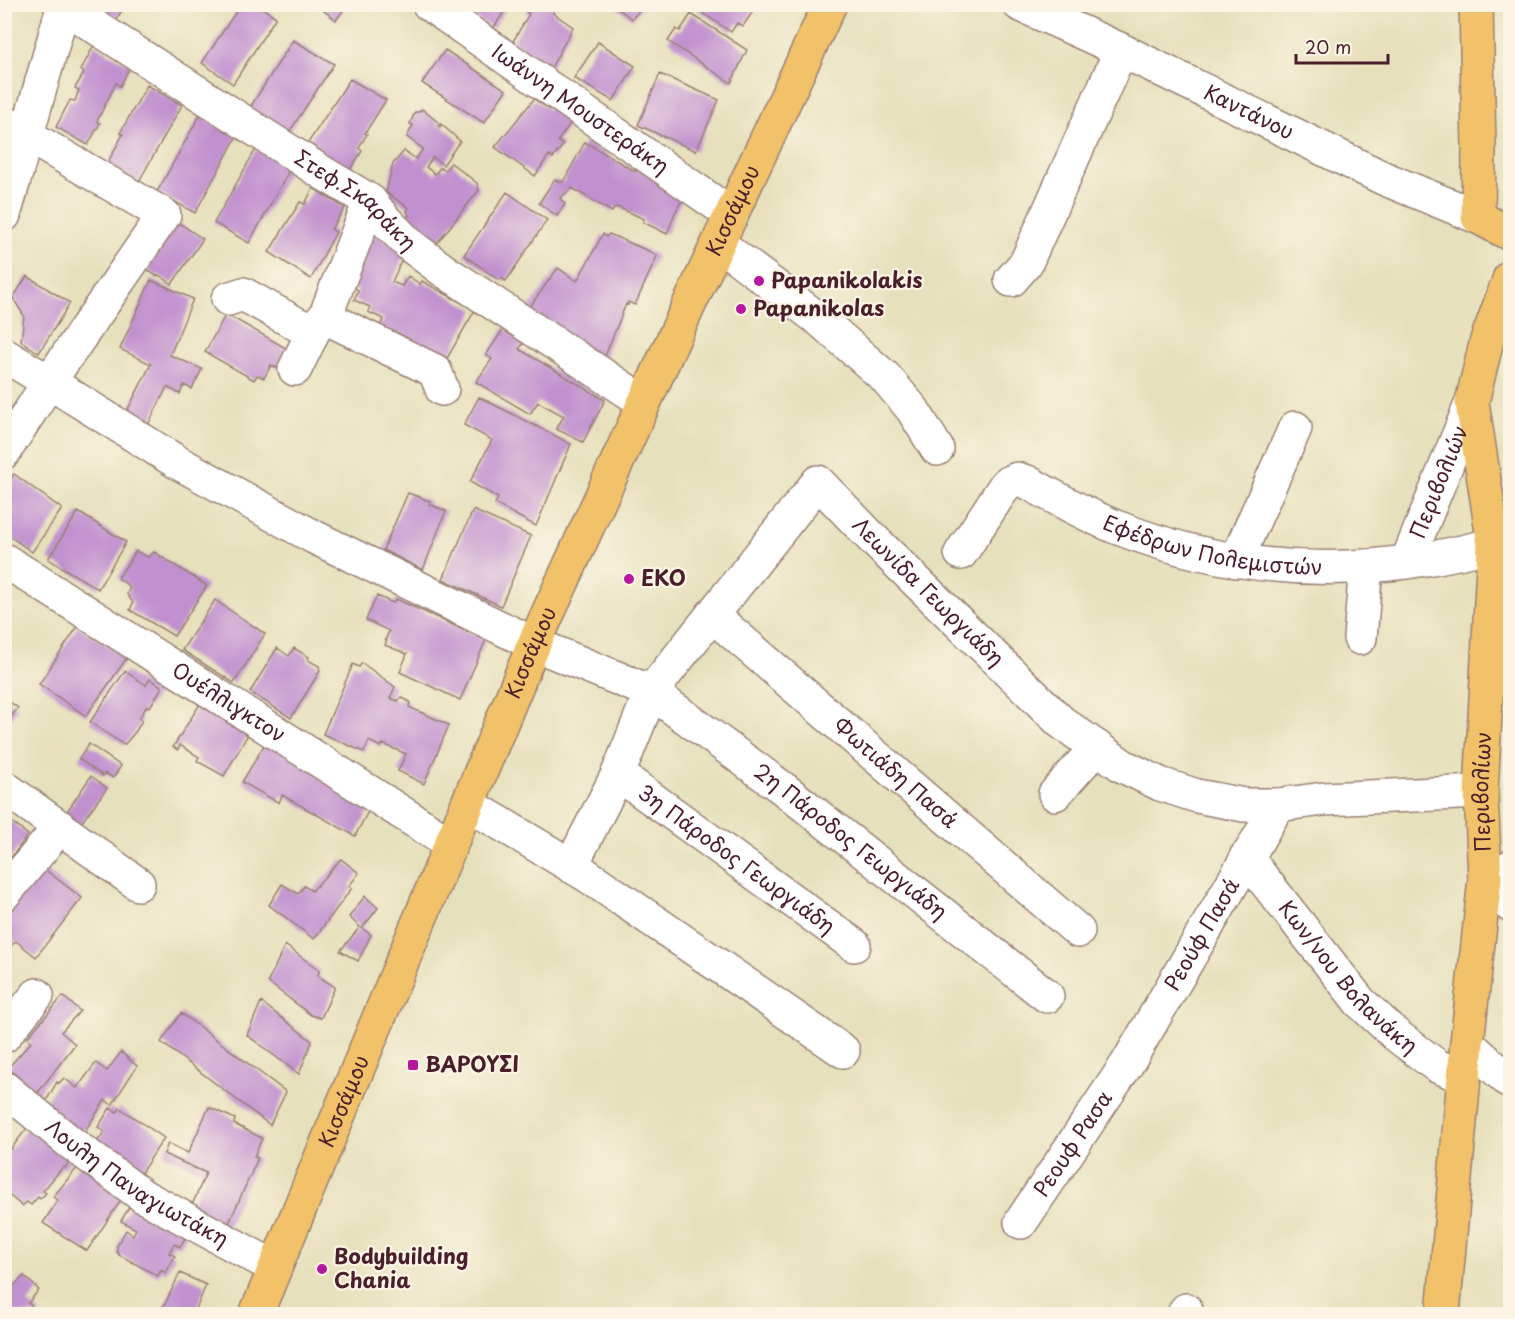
<svg xmlns="http://www.w3.org/2000/svg" width="1515" height="1319" font-family="'Playpen Sans',sans-serif">
  <style>
    .building { fill: #c191cf }
    .lines { fill: none; stroke-linecap: round; stroke-linejoin: round }
    .minor-casing { stroke: #988074; stroke-width: 36 }
    .major-casing { stroke: #988074; stroke-width: 36 }
    .minor { stroke: #fff; stroke-width: 33 }
    .major { stroke: #f2c26a; stroke-width: 33 }
    .poi-dot { fill: #b5179e; stroke: #fcf5e5; stroke-width: 2 }
    .labels { text-anchor: middle; stroke-width: 4.5; stroke-linejoin: round; paint-order: stroke }
    .street-label { font-size: 21px; fill: #4a1f2b; stroke: #fcf5e5 }
    .poi-label { font-size: 21px; font-weight: bold; fill: #4a1f2b; stroke: #fcf5e5; text-anchor: start }
  </style>
  <rect width="100%" height="100%" fill="#fcf5e5"/>
  <filter id="ink" filterUnits="userSpaceOnUse"><feTurbulence type="fractalNoise" baseFrequency=".0167" numOctaves="2"/><feDisplacementMap in="SourceGraphic" scale="12" xChannelSelector="R" yChannelSelector="G"/><feConvolveMatrix kernelMatrix="1 2 1 2 8 2 1 2 1" color-interpolation-filters="sRGB"/></filter>
  <filter id="wash" filterUnits="userSpaceOnUse"><feTurbulence type="fractalNoise" baseFrequency=".008" numOctaves="4" result="noise"/><feDisplacementMap in="SourceGraphic" scale="24" xChannelSelector="R" yChannelSelector="G"/><feGaussianBlur stdDeviation="1.35" result="paint"/><feColorMatrix in="noise" values="0 0 0 0 0 0 0 0 0 0 0 0 0 0 0 0 0 1.4 0 .05"/><feComposite in="paint" operator="in"/></filter>
  <g filter="url(#wash)">
    <rect width="100%" height="100%" fill="#e7e0bc"/>
    <g id="blocks">
      <!-- building -->
      <path class="building" d="M92 4H126L116 20Z
        M241 4H256L276 17 233 84 202 63Z
        M315 4H339L345 8 336 20Z
        M466 4H509L493 29 463 9Z
        M531 4H547L554 9 553 13 573 27 551 68 512 43 529 14 526 12Z
        M618 4H645L632 19 616 7Z
        M689 4H758L743 26 737 23 731 32Z
        M691 14 747 50 731 83 668 41 676 29 680 31Z
        M293 40 334 64 288 134 249 109Z
        M598 42 635 66 613 101 574 78Z
        M94 45 131 65 120 86 116 83 97 121 100 123 88 145 56 127 70 100 75 101 79 90 75 88 84 73 81 70Z
        M445 50 506 90 484 123 422 83Z
        M660 74 719 100 696 151 638 125Z
        M350 79 386 100 365 133 367 134 359 148 362 151 350 170 308 143Z
        M147 85 182 105 138 183 107 164 123 134 120 133Z
        M534 99 549 109 551 107 572 121 558 141 563 145 553 158 549 155 535 176 495 147Z
        M422 109 439 123 438 126 440 127 441 124 460 141 443 165 433 157 426 167 435 174 440 168 445 170 451 163 477 183 479 190 438 242 430 244 405 223 409 215 407 211 409 208 386 192 393 164 404 151 416 159 423 149 407 137 413 125 410 124 415 112H419Z
        M200 115 237 136 195 213 157 192Z
        M585 142 636 172 638 166 683 198 675 213 667 234 643 222 644 219 620 208 615 207 612 212 572 188 560 198 565 204 557 216 539 203 554 180 563 182Z
        M256 149 290 169 249 243 214 223Z
        M313 188 345 208 331 229 336 232 311 279 269 252 300 202 305 204Z
        M507 192 547 220 506 281 501 278 499 280 464 255Z
        M173 219 203 239 172 284 159 275 156 276 140 264Z
        M367 232 388 240 405 252 392 282 402 286 408 276 420 284 422 281 475 310 446 360 398 333 395 340 377 331 384 319 368 312 370 307 354 300 358 290 352 286Z
        M603 234 606 237 609 234 651 252 657 256 635 305 628 302V305L626 304 603 361 525 313 558 268 577 281Z
        M27 276 70 303 39 353 21 341 24 316 13 298Z
        M151 280 193 299 170 355 202 369 192 389 184 385 180 394 167 387 146 429 124 417 151 364 120 349Z
        M226 314 291 351 281 370 271 365 264 378 257 375 254 380 205 352Z
        M504 328 523 344 519 349 605 400 583 442 556 429 564 416 538 402 530 414 476 382 492 359 486 355Z
        M479 397 571 444 536 526 495 504 498 498 470 482 492 440 464 425Z
        M14 474 62 509 32 552 4 532V487Z
        M408 493 430 501 429 504 446 511 423 570 383 550Z
        M473 510 531 536 501 606 443 579Z
        M78 512 126 542 98 589 48 559Z
        M136 551 148 557 154 552 206 585V587L174 636 130 610 133 603 127 594 130 587 118 578Z
        M377 596 393 603 396 599 486 640 460 700 400 672 407 654 385 645 387 640H385L389 631 366 620Z
        M215 600 265 634 234 683 182 650Z
        M78 626 127 658 86 716 39 684Z
        M277 648 289 656 294 648 309 657 308 660 319 666 320 671 291 718 250 692Z
        M362 663 395 687 390 698 398 701 401 697 410 702 409 707 449 725 424 784 398 771 406 754 383 744 381 747 369 741 364 752 323 734 353 664 359 667Z
        M125 671 146 685 150 679 162 687 150 707 147 706 139 718 142 720 136 731 124 745 90 722Z
        M4 698 18 708 4 726Z
        M203 699 251 729 224 776 197 761 199 757 180 745 178 750 173 747Z
        M266 742 373 802 355 836 282 795 279 803 242 782Z
        M89 744 121 766 113 778 105 773 103 776 79 759Z
        M91 776 107 788 73 834 59 823Z
        M4 816 28 835 4 867Z
        M341 859 359 873 349 886 352 888 314 939 269 905 282 884 298 894 304 886 312 891Z
        M39 865 82 898 36 957 16 941 11 946 4 941V909Z
        M365 896 378 908 362 928 371 935 358 961 340 951 360 927 349 917Z
        M285 945 319 970 318 976 335 987 321 1018 311 1015 268 982Z
        M63 996 80 1011 61 1032 75 1044 37 1094 8 1068 31 1042 27 1038Z
        M261 1002 312 1041 299 1074 247 1035Z
        M181 1013 286 1092 270 1125 161 1042Z
        M121 1052 137 1066 112 1105 105 1100 81 1137 42 1108 57 1082 59 1083 64 1078 77 1088 96 1063 107 1071Z
        M209 1107 235 1119 234 1124 262 1138 254 1157 258 1158 225 1232 189 1212 206 1173 164 1154 168 1143 188 1153Z
        M110 1108 117 1112 120 1108 164 1138 137 1179 92 1149 104 1132 98 1127Z
        M27 1128 71 1159 65 1168 63 1167 43 1191 46 1193 40 1199 38 1197 31 1205 27 1202 22 1206 4 1191V1143L11 1149Z
        M82 1162 127 1191 87 1251 43 1223 58 1200 53 1197Z
        M132 1202 190 1229 180 1247 174 1244 169 1253 175 1256 166 1273 161 1270 158 1276 119 1255 117 1252V1246L126 1230 133 1235 136 1229 121 1221Z
        M180 1273 206 1285 194 1314H176L163 1308Z
        M24 1276 39 1290 28 1303 41 1314H4V1295Z"/>
    </g>
  </g>
  <g filter="url(#ink)">
    <use href="#blocks" fill-opacity="0" stroke="#988074" stroke-width="1.5"/>
    <g class="lines">
      <!-- minor casing -->
      <g class="minor-casing">
        <g id="minor">
          <path id="s1" d="M429 4 732 215"/>
          <path id="s2" d="M1019 4 1121 50 1383 178 1478 217"/>
          <path id="s3" d="M63 6 323 173 370 201 386 221 411 246 443 270 644 402"/>
          <path id="s4" d="M4 122 164 215 49 382 177 462 314 537 534 644 651 692 818 482 874 540 1061 722 1123 766 1160 784 1197 796 1244 805H1278L1324 799 1481 792"/>
          <path d="M4 215 64 4"/>
          <path d="M719 244 821 321 886 378 913 410 937 449"/>
          <path d="M1011 280 1026 263 1121 50"/>
          <path d="M228 299 243 294 304 328 316 326 325 317 370 201"/>
          <path d="M325 317 435 371 442 389"/>
          <path d="M4 355 49 382 4 452"/>
          <path d="M295 369 316 326"/>
          <path id="s5" d="M961 553 1006 484 1017 479 1027 482C1056 498 1085 515 1116 527 1218 567 1319 577 1426 559 1455 554 1483 548 1510 539"/>
          <path id="s6" d="M4 560 451 844"/>
          <path d="M1236 561 1295 428"/>
          <path id="s7" d="M1407 562 1472 402"/>
          <path id="s8" d="M712 615 1078 931"/>
          <path d="M1360 638 1366 566"/>
          <path id="s9" d="M618 774 854 945"/>
          <path d="M4 787 138 884"/>
          <path d="M1055 794 1097 747"/>
          <path d="M468 804 585 874 843 1051"/>
          <path id="s10" d="M1246 857 1360 1002 1396 1035 1437 1066 1464 1077"/>
          <path id="s11" d="M571 866 618 774 651 692 785 790 1047 996"/>
          <path d="M1510 867 1485 879 1510 905"/>
          <path d="M4 894 60 827"/>
          <path d="M4 1036 37 995"/>
          <path d="M1467 1043 1510 1082"/>
          <path id="s12" d="M4 1088 71 1143 143 1196 274 1267"/>
          <path id="s13" d="M1021 1222 1127 1064 1278 805"/>
          <path d="M1184 1314 1186 1310"/>
        </g>
      </g>
      <!-- major casing -->
      <g class="major-casing">
        <g id="major">
          <path d="M1476 4 1479 149 1478 217 1510 234"/>
          <path id="s14" d="M256 1314 534 644 682 320 830 4"/>
          <path id="s15" d="M1443 1314 1467 1043 1485 879 1481 792 1494 545 1472 402 1487 340 1510 277"/>
        </g>
      </g>
      <!-- minor -->
      <use href="#minor" class="minor"/>
      <!-- major -->
      <use href="#major" class="major"/>
    </g>
  </g>
  <!-- markers -->
  <g class="poi-dot">
    <circle cx="759" cy="281" r="6"/>
    <circle cx="741" cy="309" r="6"/>
    <circle cx="629" cy="579" r="6"/>
    <rect x="407" y="1059" width="12" height="12" rx="3"/>
    <circle cx="322" cy="1269" r="6"/>
  </g>
  <g class="labels">
    <!-- street labels -->
    <g class="street-label">
      <text dy="7" stroke="none"><textPath href="#s1" startOffset="184">Ιωάννη Μουστεράκη</textPath></text>
      <text dy="7" stroke="none"><textPath href="#s2" startOffset="254">Καντάνου</textPath></text>
      <text dy="7" stroke="none"><textPath href="#s3" startOffset="352">Στεφ.Σκαράκη</textPath></text>
      <text dy="7" stroke="none"><textPath href="#s14" startOffset="1202">Κισσάμου</textPath></text>
      <text dy="7" stroke="none"><textPath href="#s7" startOffset="86">Περιβολιών</textPath></text>
      <text dy="7" stroke="none"><textPath href="#s5" startOffset="304">Εφέδρων Πολεμιστών</textPath></text>
      <text dy="7" stroke="none"><textPath href="#s4" startOffset="1490">Λεωνίδα Γεωργιάδη</textPath></text>
      <text dy="7" stroke="none"><textPath href="#s14" startOffset="716">Κισσάμου</textPath></text>
      <text dy="7" stroke="none"><textPath href="#s6" startOffset="266">Ουέλλιγκτον</textPath></text>
      <text dy="7" stroke="none"><textPath href="#s8" startOffset="242">Φωτιάδη Πασά</textPath></text>
      <text dy="7" stroke="none"><textPath href="#s15" startOffset="524">Περιβολίων</textPath></text>
      <text dy="7" stroke="none"><textPath href="#s11" startOffset="441">2η Πάροδος Γεωργιάδη</textPath></text>
      <text dy="7" stroke="none"><textPath href="#s9" startOffset="146">3η Πάροδος Γεωργιάδη</textPath></text>
      <text dy="7" stroke="none"><textPath href="#s13" startOffset="340">Ρεούφ Πασά</textPath></text>
      <text dy="7" stroke="none"><textPath href="#s10" startOffset="158">Κων/νου Βολανάκη</textPath></text>
      <text dy="7" stroke="none"><textPath href="#s14" startOffset="230">Κισσάμου</textPath></text>
      <text dy="7" stroke="none"><textPath href="#s13" startOffset="94">Ρεουφ Ρασα</textPath></text>
      <text dy="7" stroke="none"><textPath href="#s12" startOffset="164">Λουλη Παναγιωτάκη</textPath></text>
    </g>
    <!-- poi labels -->
    <g class="poi-label">
      <text x="771" y="288">Papanikolakis</text>
      <text x="753" y="316">Papanikolas</text>
      <text x="641" y="586">EKO</text>
      <text x="425" y="1072">ΒΑΡΟΥΣΙ</text>
      <text x="334" y="1264">Bodybuilding<tspan x="334" dy="24">Chania</tspan></text>
    </g>
  </g>
  <!-- margin -->
  <rect width="1515" height="1319" fill="none" stroke="#fcf5e5" stroke-width="24"/>
  <!-- scale -->
  <path d="M1296 54v9h92v-9" fill="none" stroke="#4a1f2b" stroke-width="3"/>
  <text x="1305" y="54" font-size="18" fill="#4a1f2b" stroke="#fcf5e5" stroke-width="4.5" paint-order="stroke">20 m</text>
</svg>
